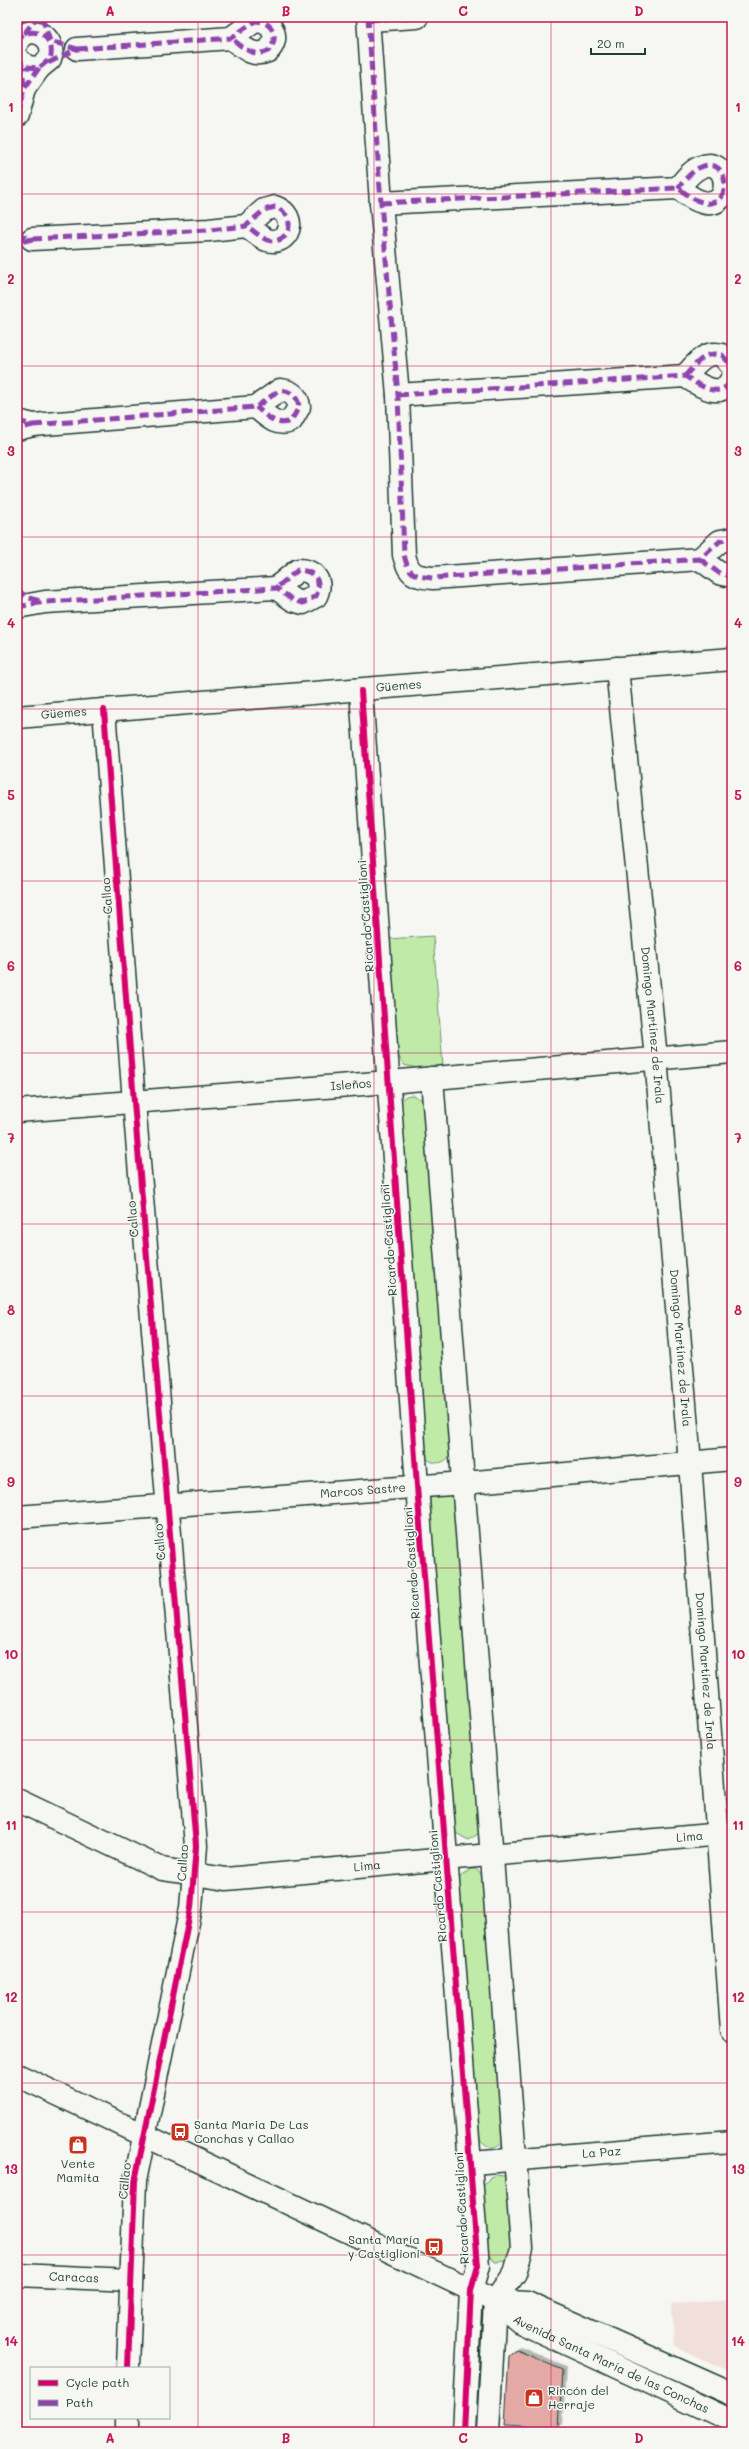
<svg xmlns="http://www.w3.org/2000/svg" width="749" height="2449" font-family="Mali,sans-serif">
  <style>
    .built { fill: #f1dfdb }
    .green { fill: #c0eaa7; stroke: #70946e }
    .building { fill: #e4a9a5; stroke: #1f3d34; filter: url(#shadow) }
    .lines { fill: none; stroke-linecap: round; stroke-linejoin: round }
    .minor-casing { stroke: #1f3d34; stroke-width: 25 }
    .major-casing { stroke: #1f3d34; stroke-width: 25 }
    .minor { stroke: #f6f6f2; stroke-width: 22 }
    .major { stroke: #f6f6f2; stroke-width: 22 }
    .quiet { stroke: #8e44ad; stroke-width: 5; stroke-dasharray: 10 5; stroke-linecap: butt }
    .cycleway-casing { stroke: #f6f6f2; stroke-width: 8 }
    .cycleway { stroke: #d6006c; stroke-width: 6 }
    .grid { fill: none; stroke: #c2185b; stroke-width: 1; stroke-opacity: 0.55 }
    .labels { text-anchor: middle; stroke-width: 3; stroke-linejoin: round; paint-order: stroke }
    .street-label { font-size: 12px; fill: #1f3d34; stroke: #f6f6f2 }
    .poi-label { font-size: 12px; fill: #1f3d34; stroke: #f6f6f2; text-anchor: start }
    .neatline { fill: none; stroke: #c2185b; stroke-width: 1.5 }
    .grid-label { font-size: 13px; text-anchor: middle; font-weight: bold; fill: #c2185b }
  </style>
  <defs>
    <filter id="shadow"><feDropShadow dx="3.5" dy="-3.5" stdDeviation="0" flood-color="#0004"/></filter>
  </defs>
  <rect width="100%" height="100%" fill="#f6f6f2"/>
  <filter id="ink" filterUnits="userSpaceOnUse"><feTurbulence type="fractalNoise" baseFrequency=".025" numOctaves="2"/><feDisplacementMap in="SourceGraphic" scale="8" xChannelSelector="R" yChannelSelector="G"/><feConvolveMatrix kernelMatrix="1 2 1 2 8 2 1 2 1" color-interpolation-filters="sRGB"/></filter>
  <g filter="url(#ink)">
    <!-- built -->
    <path class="built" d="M732 2300V2374L674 2345 672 2304Z"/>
    <!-- green -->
    <path class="green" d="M433 936 443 1066 417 1068 404 1065 397 1054 388 939Z
      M412 1095 423 1100 451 1455C444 1464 434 1466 425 1457L400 1101 406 1096Z
      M453 1493 480 1833 468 1840 456 1833 454 1828 429 1499 431 1494Z
      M471 1869H476L486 1880 504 2139C495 2153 482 2148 477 2134L459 1886 460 1877Z
      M496 2175 504 2176 509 2181 517 2248 510 2261 495 2262 487 2251 482 2188 490 2177Z"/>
    <!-- building -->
    <path class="building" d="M517 2350 562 2370 559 2428 505 2425 509 2356Z"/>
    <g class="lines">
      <!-- minor casing -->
      <g class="minor-casing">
        <g id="minor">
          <path d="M368 17 381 203 398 395 404 555C409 575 414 576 433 578L700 559 720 541 732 539"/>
          <path d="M369 20 417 17"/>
          <path d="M17 43C28 21 58 36 50 59L39 68 27 67 17 58"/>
          <path d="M77 49 231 38 255 21C274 21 280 39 268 51 252 58 243 47 231 38"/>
          <path d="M17 63 22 64 24 89 39 68"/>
          <path d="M17 116 24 89"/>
          <path d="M381 203 678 188C685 193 693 200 702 202 734 212 731 154 701 167 692 170 684 181 678 188"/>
          <path d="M32 239 209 230 246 226 264 210 275 207C300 216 288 247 267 240 260 237 253 230 246 226"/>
          <path d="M685 376C696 364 705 350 722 355L732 366"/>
          <path d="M398 395 685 376C699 385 722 402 732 378"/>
          <path d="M17 421 33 425 17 429"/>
          <path d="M33 425 256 407 280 390C291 391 298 396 299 407L291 421C276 427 267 416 256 407"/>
          <path d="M700 559 719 573 732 576"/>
          <path d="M17 607 45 602 276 588 293 600 303 603 316 596C323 581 314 570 298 570L276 588"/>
          <path id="s1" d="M617 668 656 1058 690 1463 732 2030"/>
          <path d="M361 691 417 1486 478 2266 471 2290 464 2432"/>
          <path d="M104 710 134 1102 196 1846 191 1908 135 2181 128 2368"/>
          <path id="s2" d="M17 717 732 659"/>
          <path d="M432 1078 522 2248 515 2273 495 2301 488 2432"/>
          <path id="s3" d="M17 1111 389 1082 732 1052"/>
          <path id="s4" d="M17 1517 464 1483 732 1459"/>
          <path id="s5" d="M17 1800 162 1869 226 1879 732 1833"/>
          <path id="s6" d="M472 2163 732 2142"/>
          <path id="s7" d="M17 2275 131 2280"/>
          <path d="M127 2432V2418"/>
        </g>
      </g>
      <!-- major casing -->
      <g class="major-casing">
        <g id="major">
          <path id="s8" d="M17 2075 495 2301 520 2322 732 2421"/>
          <path d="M495 2301 527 2303 732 2394"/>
        </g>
      </g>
      <!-- minor -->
      <use href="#minor" class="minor"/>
      <!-- major -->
      <use href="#major" class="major"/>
      <!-- quiet -->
      <path class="quiet" d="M42 17 50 41 77 49 48 63
        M368 17 381 203 398 395 404 555C409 575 414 576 433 578L700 559 720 541 732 539
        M369 20 417 17
        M24 34 37 17
        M17 43C28 21 58 36 50 59L39 68 27 67 17 58
        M77 49 231 38 255 21C274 21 280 39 268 51 252 58 243 47 231 38
        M19 64H22L24 89 39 68
        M17 116 24 89
        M381 203 678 188C685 193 693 200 702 202 734 212 731 154 701 167 692 170 684 181 678 188
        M17 234 32 239 17 243
        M32 239 209 230 246 226 264 210 275 207C300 216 288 247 267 240 260 237 253 230 246 226
        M685 376C696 364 705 350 722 355L732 366
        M398 395 685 376C699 385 722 402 732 378
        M17 421 33 425 17 429
        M33 425 256 407 280 390C291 391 298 396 299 407L291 421C276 427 267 416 256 407
        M700 559 719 573 732 576
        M17 590 29 598 41 601
        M17 607 45 602 276 588 293 600 303 603 316 596C323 581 314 570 298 570L276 588"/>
      <!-- cycleway casing -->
      <g class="cycleway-casing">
        <path id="cycleway" d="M361 691 417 1486 478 2266 471 2290 464 2432
          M104 710 134 1102 196 1846 191 1908 135 2181 128 2368"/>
      </g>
      <!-- cycleway -->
      <use href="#cycleway" class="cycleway"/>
    </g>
  </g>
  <!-- grid -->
  <path class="grid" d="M198 17V2432M374 17V2432M551 17V2432M17 194H732M17 366H732M17 537H732M17 709H732M17 881H732M17 1053H732M17 1224H732M17 1396H732M17 1568H732M17 1740H732M17 1912H732M17 2083H732M17 2255H732"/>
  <!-- icons -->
  <defs>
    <g id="bus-square" transform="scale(1)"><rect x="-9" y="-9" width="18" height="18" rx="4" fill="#c8321e" stroke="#f6f6f2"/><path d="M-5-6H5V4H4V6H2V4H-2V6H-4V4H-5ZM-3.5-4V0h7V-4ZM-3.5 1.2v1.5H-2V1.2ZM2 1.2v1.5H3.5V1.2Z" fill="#fff"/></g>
    <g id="shop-square" transform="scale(1)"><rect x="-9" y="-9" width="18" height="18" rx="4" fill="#c8321e" stroke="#f6f6f2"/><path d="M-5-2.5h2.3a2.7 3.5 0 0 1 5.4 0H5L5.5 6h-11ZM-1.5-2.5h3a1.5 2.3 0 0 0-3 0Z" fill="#fff"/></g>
  </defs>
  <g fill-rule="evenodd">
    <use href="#bus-square" x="180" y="2132"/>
    <use href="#shop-square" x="78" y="2145"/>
    <use href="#bus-square" x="434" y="2247"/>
    <use href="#shop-square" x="534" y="2398"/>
  </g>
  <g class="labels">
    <!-- street labels -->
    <g class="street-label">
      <text dy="4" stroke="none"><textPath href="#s2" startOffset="383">Güemes</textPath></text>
      <text dy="4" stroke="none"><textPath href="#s2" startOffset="47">Güemes</textPath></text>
      <text transform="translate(107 896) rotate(-94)" y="4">Callao</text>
      <text transform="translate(366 916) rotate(-94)" y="4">Ricardo Castiglioni</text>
      <text dy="4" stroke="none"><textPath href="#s1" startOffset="359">Domingo Martínez de Irala</textPath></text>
      <text dy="4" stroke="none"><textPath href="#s3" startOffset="335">Isleños</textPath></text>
      <text transform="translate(133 1219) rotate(-95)" y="4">Callao</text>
      <text transform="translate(389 1240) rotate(-94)" y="4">Ricardo Castiglioni</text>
      <text dy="4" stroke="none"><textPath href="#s1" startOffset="683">Domingo Martínez de Irala</textPath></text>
      <text dy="4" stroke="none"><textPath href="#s4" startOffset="347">Marcos Sastre</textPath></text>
      <text transform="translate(160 1542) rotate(-95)" y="4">Callao</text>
      <text transform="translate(412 1563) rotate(-94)" y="4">Ricardo Castiglioni</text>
      <text dy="4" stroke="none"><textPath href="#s1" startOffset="1007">Domingo Martínez de Irala</textPath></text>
      <text dy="4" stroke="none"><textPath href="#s5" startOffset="691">Lima</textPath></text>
      <text transform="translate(183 1863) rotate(-86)" y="4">Callao</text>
      <text dy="4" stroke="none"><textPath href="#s5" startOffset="367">Lima</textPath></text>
      <text transform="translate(438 1886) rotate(-95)" y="4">Ricardo Castiglioni</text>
      <text dy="4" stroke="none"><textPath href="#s6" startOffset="130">La Paz</textPath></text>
      <text transform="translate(125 2181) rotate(-84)" y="4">Callao</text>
      <text transform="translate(462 2208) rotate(-93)" y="4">Ricardo Castiglioni</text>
      <text dy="4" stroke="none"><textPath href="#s7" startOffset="57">Caracas</textPath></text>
      <text dy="4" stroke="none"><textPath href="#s8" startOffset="662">Avenida Santa María de las Conchas</textPath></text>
    </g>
    <!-- poi labels -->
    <g class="poi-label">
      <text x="194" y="2129">Santa Maria De Las<tspan x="194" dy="14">Conchas y Callao</tspan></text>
      <text x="78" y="2168" text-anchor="middle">Vente<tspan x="78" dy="14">Mamita</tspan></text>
      <text x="420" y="2244" text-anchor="end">Santa María<tspan x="420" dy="14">y Castiglioni</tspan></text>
      <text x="548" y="2395">Rincón del<tspan x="548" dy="14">Herraje</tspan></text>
    </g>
  </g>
  <!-- margin -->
  <rect width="749" height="2449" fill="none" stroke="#f6f6f2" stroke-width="44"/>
  <!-- legend -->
  <rect x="30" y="2367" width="140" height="52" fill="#f6f6f2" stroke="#a0aca6"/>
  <rect x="38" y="2380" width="20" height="6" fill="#d6006c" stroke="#a0aca6"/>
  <text x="66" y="2387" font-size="12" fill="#1f3d34">Cycle path</text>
  <rect x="38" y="2400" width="20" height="6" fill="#8e44ad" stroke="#a0aca6"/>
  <text x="66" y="2407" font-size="12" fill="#1f3d34">Path</text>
  <!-- scale -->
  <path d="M591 48v6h54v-6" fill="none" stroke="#1f3d34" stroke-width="2"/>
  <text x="597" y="48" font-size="12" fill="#1f3d34" stroke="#f6f6f2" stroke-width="3" paint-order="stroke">20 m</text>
  <rect x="22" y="22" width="705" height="2405" class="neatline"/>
  <g class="grid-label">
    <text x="110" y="16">A</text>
    <text x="286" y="16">B</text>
    <text x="463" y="16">C</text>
    <text x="639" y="16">D</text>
    <text x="11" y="112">1</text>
    <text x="738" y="112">1</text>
    <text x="11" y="284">2</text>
    <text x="738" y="284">2</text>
    <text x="11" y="456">3</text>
    <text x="738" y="456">3</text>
    <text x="11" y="628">4</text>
    <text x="738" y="628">4</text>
    <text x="11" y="800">5</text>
    <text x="738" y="800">5</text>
    <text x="11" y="971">6</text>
    <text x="738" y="971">6</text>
    <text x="11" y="1143">7</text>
    <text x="738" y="1143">7</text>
    <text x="11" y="1315">8</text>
    <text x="738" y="1315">8</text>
    <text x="11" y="1487">9</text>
    <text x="738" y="1487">9</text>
    <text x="11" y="1659">10</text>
    <text x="738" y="1659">10</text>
    <text x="11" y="1830">11</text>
    <text x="738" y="1830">11</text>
    <text x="11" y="2002">12</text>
    <text x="738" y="2002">12</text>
    <text x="11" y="2174">13</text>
    <text x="738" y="2174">13</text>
    <text x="11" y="2346">14</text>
    <text x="738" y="2346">14</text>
    <text x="110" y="2443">A</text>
    <text x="286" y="2443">B</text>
    <text x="463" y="2443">C</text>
    <text x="639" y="2443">D</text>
  </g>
</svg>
